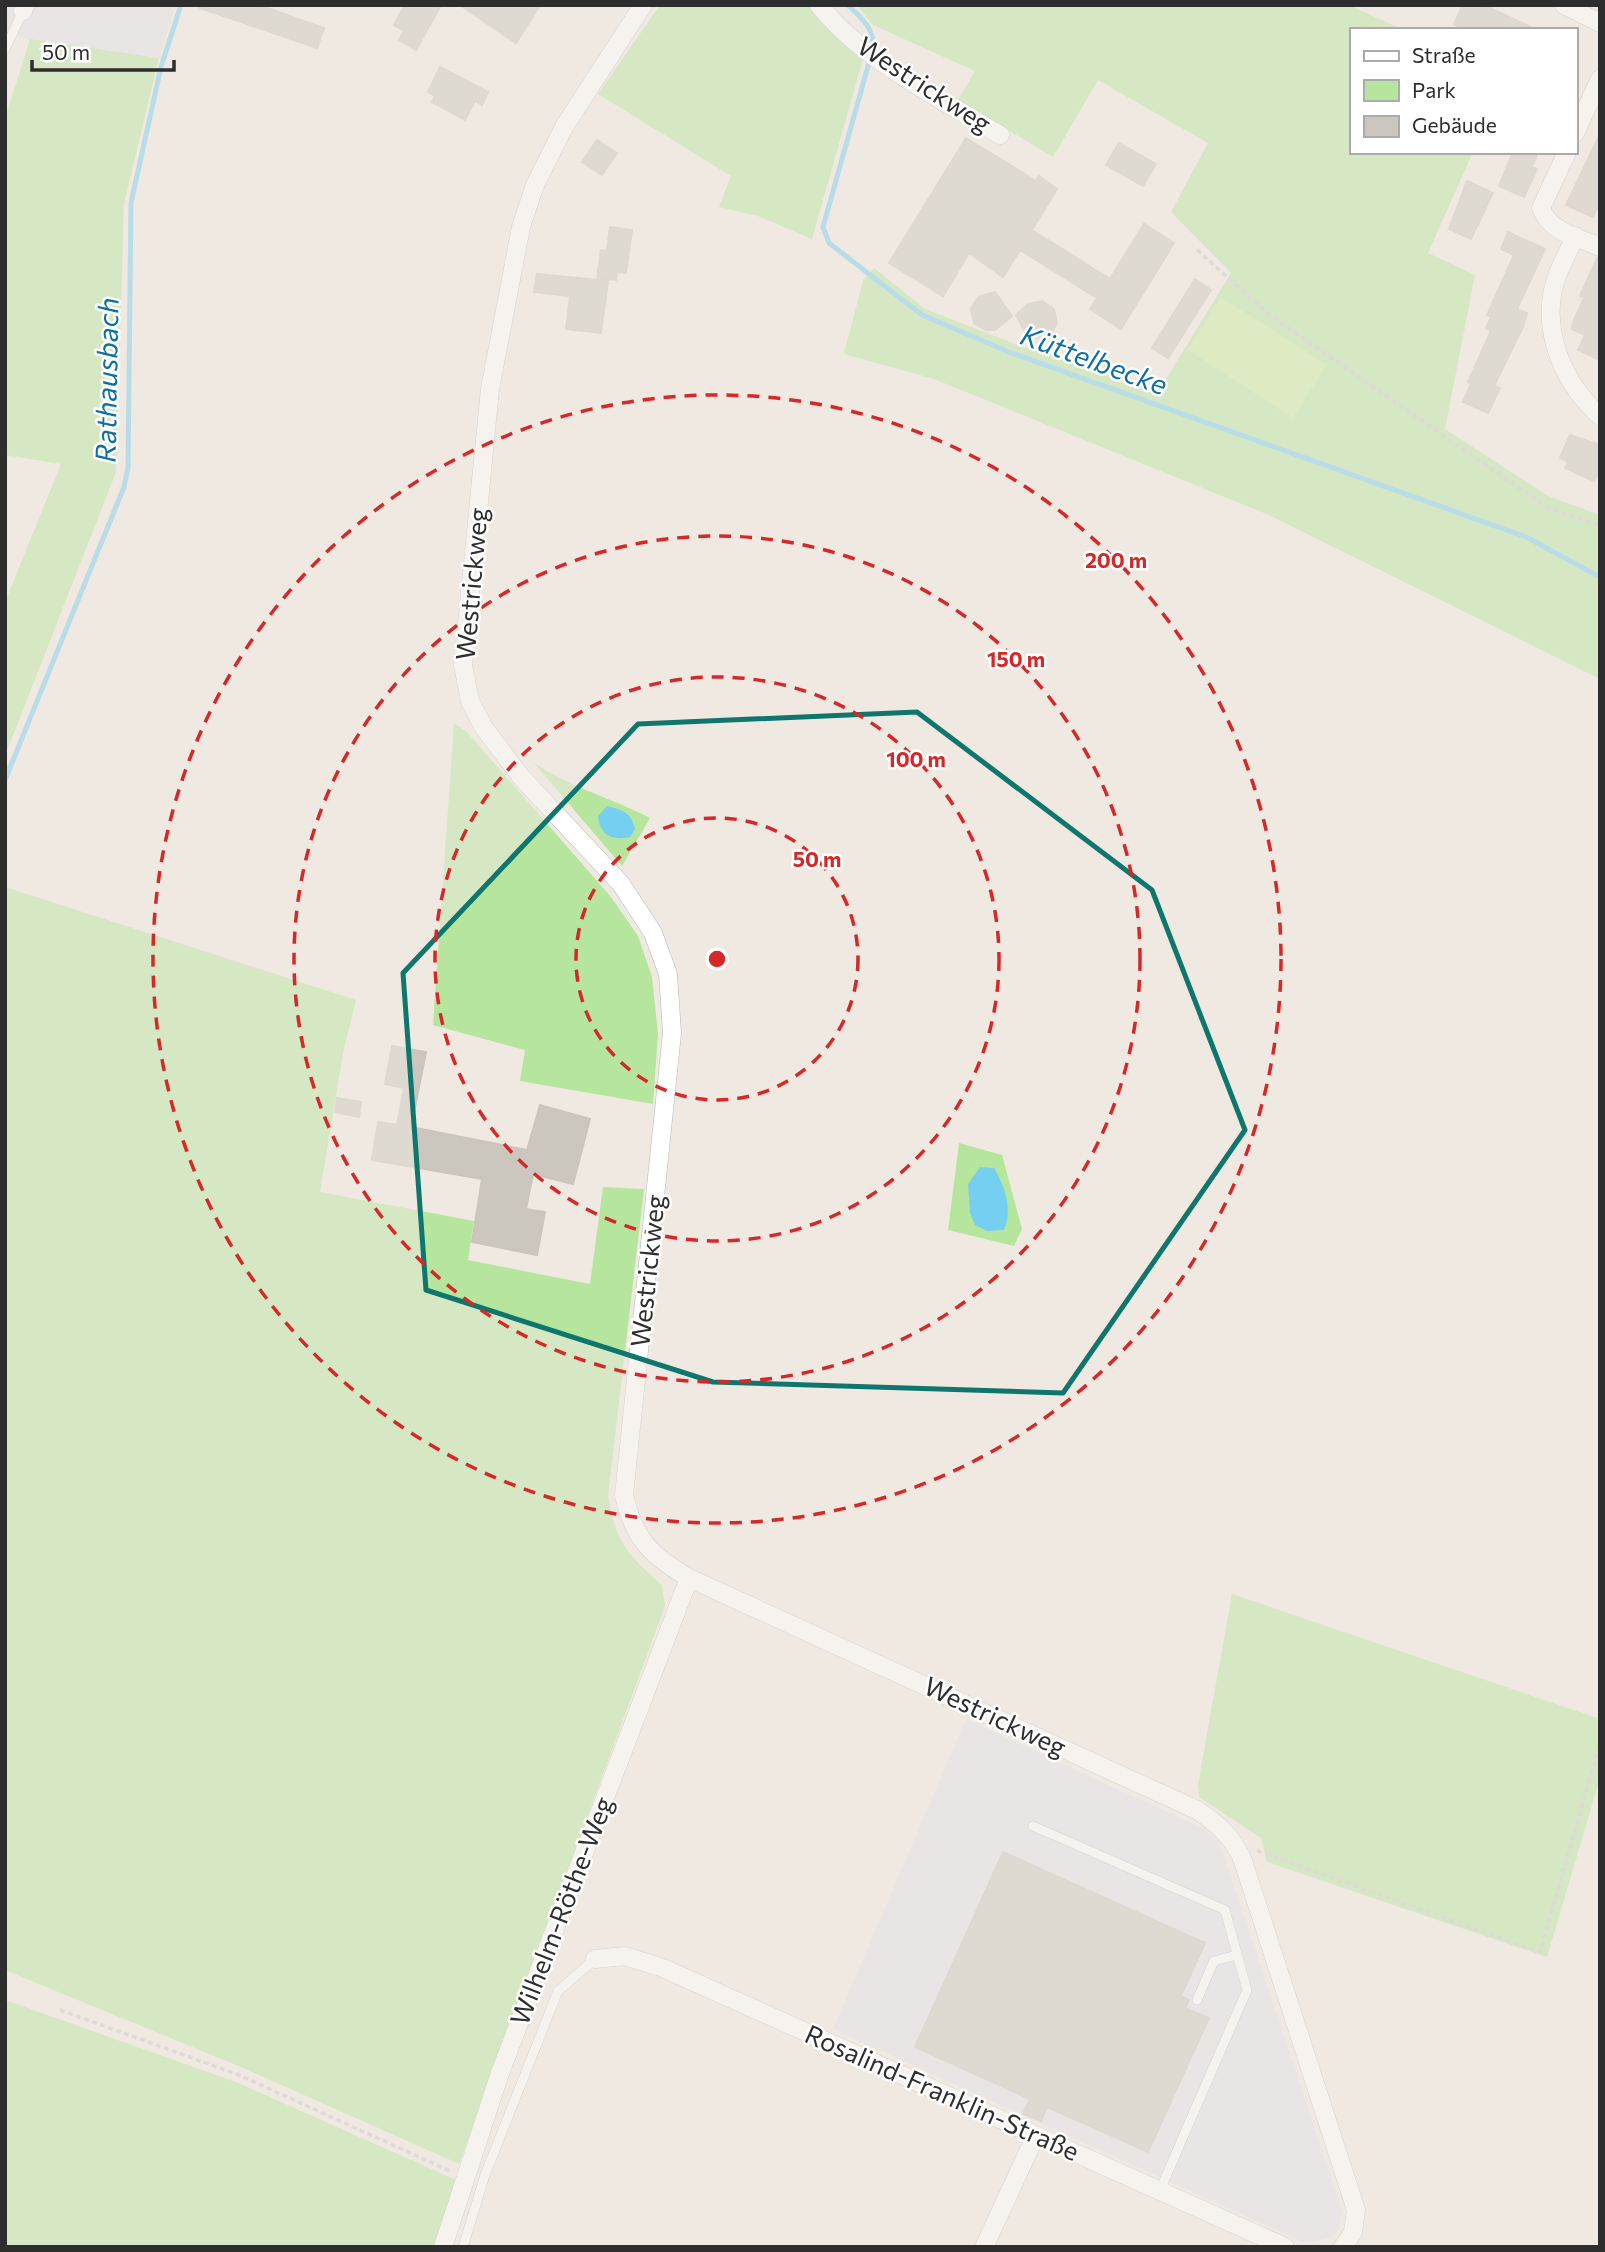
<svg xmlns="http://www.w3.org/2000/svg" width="1605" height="2252" font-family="Commissioner,sans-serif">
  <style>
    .industrial { fill: #e3e1e8 }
    .green { fill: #b6e59e }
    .pitch { fill: #c9ec9a }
    .water { fill: #75cff0 }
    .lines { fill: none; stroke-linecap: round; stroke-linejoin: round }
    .stream { stroke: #75cff0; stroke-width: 5 }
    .building { fill: #cbc7bf; stroke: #cbc5ba; stroke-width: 2 }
    .service-casing { stroke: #b4b7c1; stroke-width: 10 }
    .minor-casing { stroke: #b4b7c1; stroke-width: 19 }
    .path { stroke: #c9c9c9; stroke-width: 3.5; stroke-dasharray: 5 3.5; stroke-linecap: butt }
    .service { stroke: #fff; stroke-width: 9 }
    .minor { stroke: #fff; stroke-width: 18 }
    .marked { fill: none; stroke: #0f766e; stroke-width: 5; stroke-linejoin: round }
    .ring { fill: none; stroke: #d62828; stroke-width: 3.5; stroke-dasharray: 12 9 }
    .labels { text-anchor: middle; stroke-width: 5; stroke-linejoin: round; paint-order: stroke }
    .street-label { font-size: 26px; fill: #2e2e2e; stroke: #fff }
    .water-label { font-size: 28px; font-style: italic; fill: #0d6fa3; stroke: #fff }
    .centre { fill: #d62828; stroke: #fff; stroke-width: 3.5 }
    .ring-label { font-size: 21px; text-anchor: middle; font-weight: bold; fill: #d62828; stroke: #fff; stroke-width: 5; stroke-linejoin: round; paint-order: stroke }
  </style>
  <rect width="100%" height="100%" fill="#efe9e1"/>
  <!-- industrial -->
  <path class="industrial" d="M5 5H176L159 58 5 36Z
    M966 1719 1202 1828 1219 1841 1342 2210 1339 2230 1333 2237 1305 2243 833 2029Z"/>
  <!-- green -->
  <path class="green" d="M660 5H808L823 25 863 59 812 239 758 216 719 207 731 176 598 94Z
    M857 5H1348L1404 30H1351V152H1473L1428 253 1475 275 1445 429 1548 496 1600 515V679L1269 515 934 379 844 354 863 280 874 268 925 309 1010 342 1158 392 1231 273 1171 212 1208 143 1098 80 1053 157 958 100 975 71 873 25Z
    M30 39 159 58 124 203 116 472 5 756V602L61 464 5 455V119Z
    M454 723 466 731 611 897 638 936 652 977 658 1034 653 1104 520 1081 525 1050 433 1025Z
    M534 763C570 787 611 798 650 818L622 866Z
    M5 887 356 1000 343 1053 320 1192 474 1221 468 1260 590 1284 603 1187 644 1189 608 1496C616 1543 627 1554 662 1585L665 1606 459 2164 241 2067 5 1970Z
    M959 1143 1002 1155 1022 1229 1014 1246 948 1230Z
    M1232 1594 1600 1719V1778L1547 1957 1267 1862 1261 1838 1199 1797 1198 1784Z
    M5 2000 236 2082 456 2180 435 2247H5Z"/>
  <!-- pitch -->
  <path class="pitch" d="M1221 297 1327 365 1293 418 1188 350Z"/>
  <!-- water -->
  <path class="water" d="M607 806C623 810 631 812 635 829L630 837C611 841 600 835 598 816Z
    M980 1167 994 1168C1005 1187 1013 1209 1004 1230L987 1231 975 1225 970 1213 968 1184Z"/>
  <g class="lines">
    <!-- stream -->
    <path class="stream" d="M848 5C862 19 876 29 872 50
      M870 59 823 227 829 243 922 315 1009 352 1526 537 1600 577
      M5 780 124 487 128 468 131 203 161 67 181 5"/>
  </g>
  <!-- building -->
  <path class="building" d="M200 5H259L324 28 317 48 200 8Z
    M405 5H441L416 50 399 40 404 31 394 25Z
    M460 5H540L516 43Z
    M1463 5H1484L1537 30H1466L1454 24Z
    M440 67 488 92 482 105 475 101 465 120 432 102 435 96 428 92Z
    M1600 134V201L1593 217 1566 205Z
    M966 138 1036 181 1039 176 1057 189 1032 230 1110 279 1144 224 1174 243 1121 329 1090 309 1097 298 1020 250 1003 277 969 253 943 296 889 263Z
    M597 140 617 153 602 175 582 162Z
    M1119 143 1156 164 1143 186 1106 165Z
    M1513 152H1538L1532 167 1537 169 1524 197 1499 186Z
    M1467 181 1493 193 1471 239 1449 229Z
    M610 227 632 230 626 273 617 272 616 280 597 278 601 250 607 251Z
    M1508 232 1545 249 1517 309 1527 313 1523 327 1494 386 1500 388 1488 413 1463 402 1471 384 1468 382 1491 331 1486 328 1491 317 1487 315 1514 255 1501 249Z
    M1597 258H1600V360L1578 350 1585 335 1572 329 1573 322 1584 298 1580 296Z
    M537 274 608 281 601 333 566 329 570 296 534 292Z
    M1195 279 1211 290 1168 358 1152 348Z
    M995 292 1012 316 995 330H986L974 323 971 309 978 297Z
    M1042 301 1054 309 1057 323 1050 335 1036 338 1024 330 1016 315 1028 304Z
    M1570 435 1600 445V469L1594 481 1565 468 1568 462 1560 458Z
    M392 1046 426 1052 411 1127 527 1150 540 1105 590 1119 573 1184 533 1174 526 1209 545 1212 537 1255 472 1242 482 1179 372 1160 378 1122 397 1125 404 1088 385 1084Z
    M337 1098 361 1102 359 1117 335 1112Z
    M1003 1852 1205 1943 1181 1996 1189 2000 1185 2008 1209 2018 1148 2152 1047 2107 1041 2121 1023 2114 1030 2099 915 2047Z"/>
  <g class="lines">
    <!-- service casing -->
    <g class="service-casing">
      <path id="service" d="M5 49 23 11
        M1033 1826 1225 1910 1247 1990 1160 2190
        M1197 2000 1214 1961 1237 1955
        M463 2247 485 2175 558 1991 595 1959"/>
    </g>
    <!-- minor casing -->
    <g class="minor-casing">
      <path id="minor" d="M643 5 564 127 535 185 521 227 490 389 463 665 470 701 484 728 522 778 621 884 653 933 668 974 672 1033 624 1495C634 1539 650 1555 689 1578L1197 1810C1218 1824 1233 1837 1243 1861L1356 2210 1353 2232 1343 2247
        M819 5C865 62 938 97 1000 135
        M1564 5 1600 23
        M23 11 25 5
        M1575 133 1600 79
        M1567 152 1541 208C1549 232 1578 237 1600 247
        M1575 236C1569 251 1560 266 1555 282 1541 331 1563 383 1600 416
        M595 1959 625 1956 663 1968 1285 2247
        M443 2247 500 2073 689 1578
        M984 2247 1036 2135"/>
    </g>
    <!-- path -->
    <path class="path" d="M1197 250 1271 316 1545 506 1600 526
      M1257 1851 1540 1952 1600 1743
      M60 2010 239 2075 450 2171"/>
    <!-- service -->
    <use href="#service" class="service"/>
    <!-- minor -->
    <use href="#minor" class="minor"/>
  </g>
  <!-- marked area -->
  <path d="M0 0H1605V2252H0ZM917 712 1152 890 1245 1130 1063 1393 713 1382 426 1290 403 973 638 724Z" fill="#efe9e1" fill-opacity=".55" fill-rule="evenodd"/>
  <path class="marked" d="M917 712 1152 890 1245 1130 1063 1393 713 1382 426 1290 403 973 638 724Z"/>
  <!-- distance rings -->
  <g class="ring">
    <circle cx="717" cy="959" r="141"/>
    <circle cx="717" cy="959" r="282"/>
    <circle cx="717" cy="959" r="423"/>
    <circle cx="717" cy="959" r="564"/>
  </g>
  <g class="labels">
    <!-- street labels -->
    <g class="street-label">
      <text transform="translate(924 85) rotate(33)" y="9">Westrickweg</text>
      <text transform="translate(472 584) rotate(-85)" y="9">Westrickweg</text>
      <text transform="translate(648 1271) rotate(-84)" y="9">Westrickweg</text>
      <text transform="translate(995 1717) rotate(25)" y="9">Westrickweg</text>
      <text transform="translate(562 1911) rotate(-69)" y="9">Wilhelm-Röthe-Weg</text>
      <text transform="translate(942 2093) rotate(24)" y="9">Rosalind-Franklin-Straße</text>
    </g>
    <!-- water labels -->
    <g class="water-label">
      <text transform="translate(1094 360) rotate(20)" y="10">Küttelbecke</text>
      <text transform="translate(107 380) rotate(-89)" y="10">Rathausbach</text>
    </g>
  </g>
  <circle cx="717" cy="959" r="10" class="centre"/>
  <g class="ring-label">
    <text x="1116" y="568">200 m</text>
    <text x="1016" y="667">150 m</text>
    <text x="916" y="767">100 m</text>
    <text x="817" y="867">50 m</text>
  </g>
  <!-- border -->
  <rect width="1605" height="2252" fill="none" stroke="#2e2e2e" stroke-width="14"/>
  <!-- legend -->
  <rect x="1350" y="28" width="228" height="126" fill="#ffffff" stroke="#ababab" stroke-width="2"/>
  <rect x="1364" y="51" width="35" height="10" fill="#ffffff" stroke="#ababab" stroke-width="2"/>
  <text x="1412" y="63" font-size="21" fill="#2e2e2e">Straße</text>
  <rect x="1364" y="80" width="35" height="21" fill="#b6e59e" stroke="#ababab" stroke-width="2"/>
  <text x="1412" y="98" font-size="21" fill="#2e2e2e">Park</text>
  <rect x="1364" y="116" width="35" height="21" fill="#cbc7bf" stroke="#ababab" stroke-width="2"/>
  <text x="1412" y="133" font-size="21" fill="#2e2e2e">Gebäude</text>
  <!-- scale -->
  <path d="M32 60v10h142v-10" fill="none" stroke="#2e2e2e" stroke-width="3.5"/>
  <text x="42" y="60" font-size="21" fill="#2e2e2e" stroke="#ffffff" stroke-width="5" paint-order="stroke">50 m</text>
</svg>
